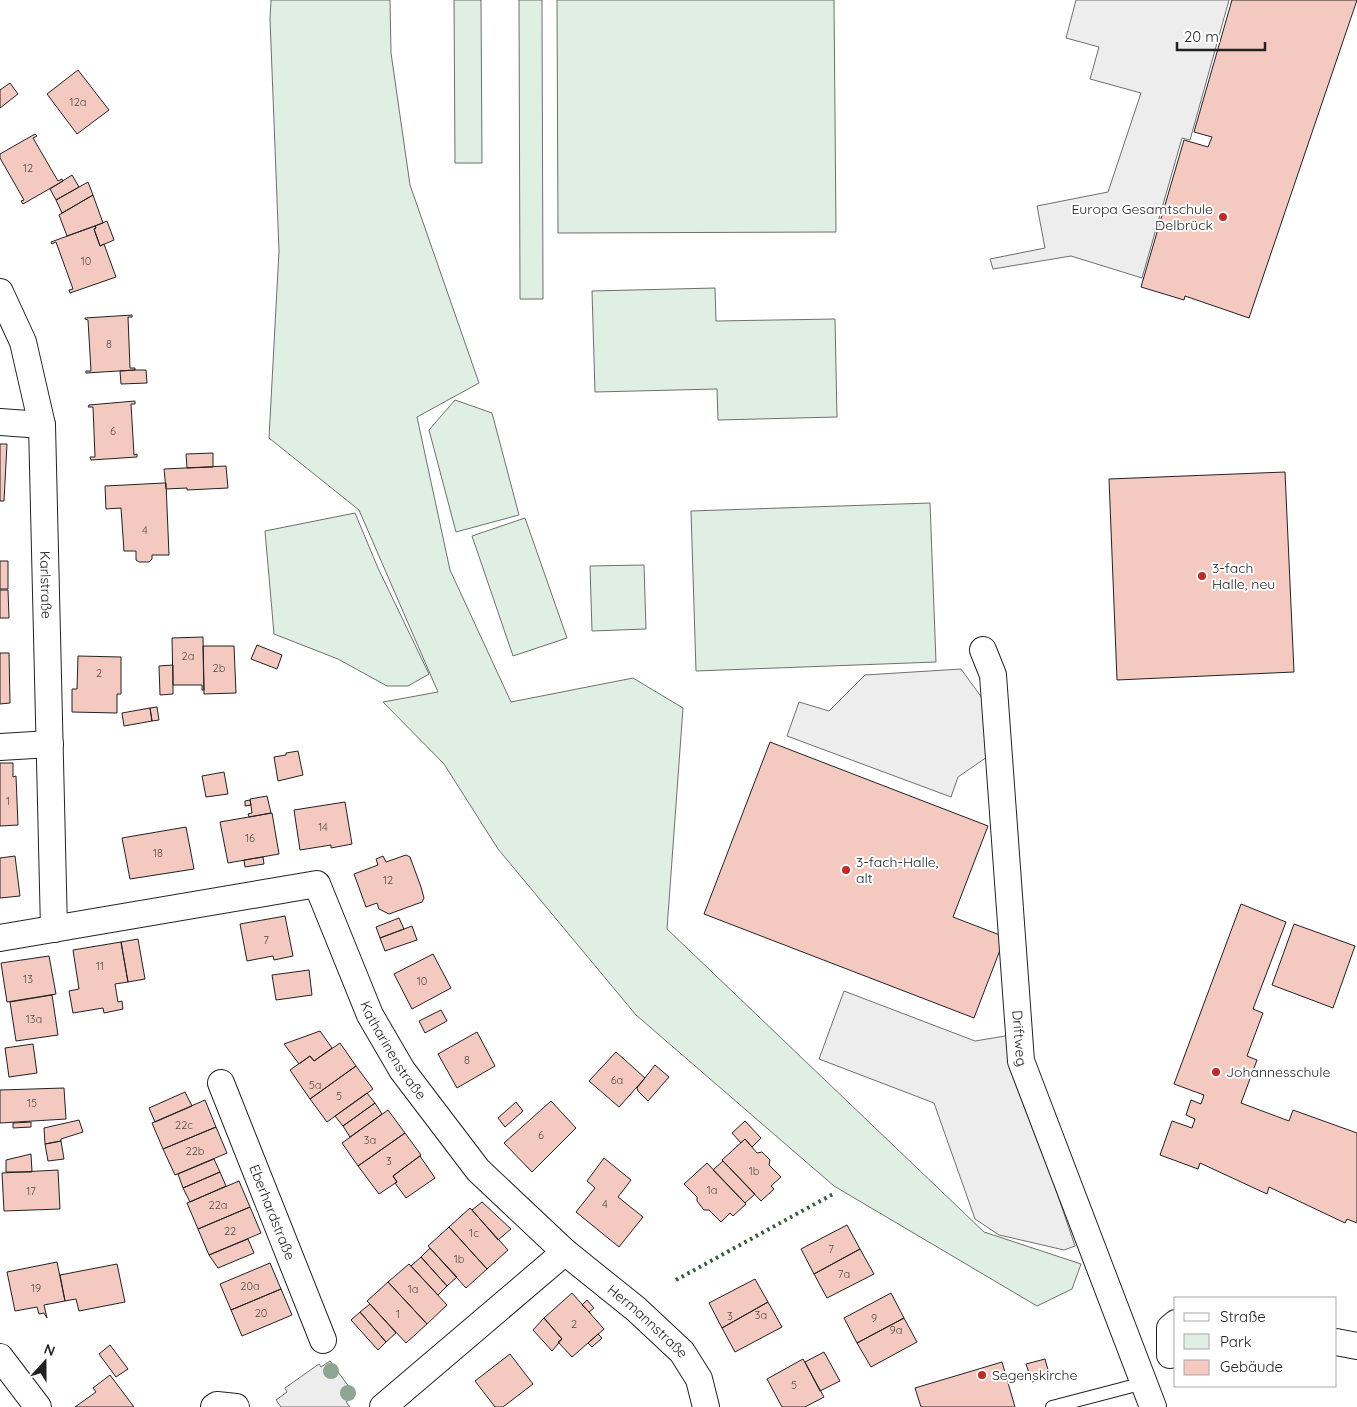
<svg xmlns="http://www.w3.org/2000/svg" width="1357" height="1407" font-family="Quicksand,sans-serif">
  <style>
    .green { fill: #e0efe3; stroke: #6f6f6f }
    .parking { fill: #ededed; stroke: #6f6f6f }
    .building { fill: #f3c9c0; stroke: #222 }
    .lines { fill: none; stroke-linecap: round; stroke-linejoin: round }
    .lane-casing { stroke: #222; stroke-width: 14 }
    .street-casing { stroke: #222; stroke-width: 28 }
    .lane { stroke: #fff; stroke-width: 12 }
    .street { stroke: #fff; stroke-width: 26 }
    .hedge { stroke: #2f5e38; stroke-width: 4; stroke-dasharray: 2.5 4; stroke-linecap: butt }
    .tree { fill: #8da692 }
    .poi-dot { fill: #c62828; stroke: #fff; stroke-width: 2 }
    .labels { text-anchor: middle; stroke-width: 4; stroke-linejoin: round; paint-order: stroke }
    .number-label { font-size: 11px; fill: #564c4a }
    .poi-label { font-size: 14px; fill: #222; stroke: #fff; text-anchor: start }
    .street-label { font-size: 14px; fill: #222; stroke: #fff }
  </style>
  <rect width="100%" height="100%" fill="#fff"/>
  <!-- green -->
  <path class="green" d="M271 0H390L391 53 410 185 479 383 417 417 450 570 511 702 633 678 683 708 667 929 984 1232 1081 1264 1072 1289 1037 1306 834 1186 636 1015 498 849 444 764 383 702 438 692 359 510 269 438 279 251 270 19Z
    M454 0H481L482 163H455Z
    M519 0H542L543 299H520Z
    M557 0H834L836 232 558 233Z
    M715 288 716 321 835 319 837 417 718 420 717 389 595 392 592 291Z
    M455 400 492 413 519 515 456 532 429 430Z
    M930 503 936 662 696 671 691 511Z
    M355 513 378 568 429 674 408 686H387L338 659 274 634 265 531Z
    M525 518 567 638 513 656 472 536Z
    M644 565 646 629 592 631 590 566Z"/>
  <!-- parking -->
  <path class="parking" d="M1076 0H1229L1190 140 1182 138 1142 278 1071 256 993 269 990 259 1045 248 1037 206 1108 192 1141 93 1090 79 1099 47 1066 38Z
    M961 669 985 702 990 755 958 777 951 797 787 736 799 702 829 711 865 675Z
    M844 991 975 1041 1011 1035 1017 1075 1075 1246 1064 1250 1008 1237 999 1235 975 1219 934 1103 819 1059Z
    M330 1361 355 1395 346 1402 350 1407H281L276 1400 287 1392 285 1388 319 1364 321 1367Z"/>
  <!-- building -->
  <path class="building" d="M1232 0H1357L1249 318 1185 296 1184 300 1141 287 1184 140 1208 147 1212 137 1194 132Z
    M78 70 109 110 77 134 47 94Z
    M10 83 18 94 0 108V90Z
    M35 134 37 136 33 138 58 181 62 179 63 181 23 204 21 201 24 200 0 158V154Z
    M72 175 79 187 56 200 50 189Z
    M88 182 93 195 62 213 56 200Z
    M93 195 103 223 67 236 59 215Z
    M107 221 114 240 100 246 94 229 96 228 95 226Z
    M95 226 96 228 94 229 100 246 104 244 116 277 70 293 69 290 73 289 56 242 52 244 51 242Z
    M132 315V317H128L130 368H135V370L86 373V371H91L88 320 85 319V318Z
    M135 370H146L147 383 121 384 120 371Z
    M135 401V404H131L134 455 137 454V457L91 460 90 457H95L93 407H88L89 405Z
    M0 444H7L4 501H0Z
    M213 453V467L187 468 186 454Z
    M226 466 228 488 187 490V488L166 489 164 469Z
    M1285 472 1294 672 1117 680 1109 479Z
    M164 483H166L169 555H152V559L149 562H139L136 560V551H124L121 508 106 509 105 486Z
    M0 561H8V589H0Z
    M0 590H8L9 618H0Z
    M203 637 204 690H202V685H173L172 638Z
    M257 645 282 655 277 669 251 659Z
    M203 646H234L236 693 204 694Z
    M0 653H9L10 703 0 704Z
    M78 656 121 657V694H117V713L72 712V689H77Z
    M173 665V694L160 695 159 666Z
    M157 707 159 720 152 721 150 708Z
    M150 708 152 721 124 726 122 713Z
    M770 742 988 826 953 917 1005 937 974 1018 704 914Z
    M298 751 303 775 278 781 274 757 286 755V753Z
    M0 763H13V777L16 776 18 825 0 826Z
    M224 772 228 794 206 797 202 776Z
    M267 796 271 813 249 817 248 814 252 813 250 799Z
    M250 800 251 805 245 806V801Z
    M345 802 352 844 331 848V845L300 850 294 810Z
    M272 813 279 854 228 863 220 822Z
    M186 827 194 869 130 879 122 838Z
    M406 855 410 857 421 887 424 898 422 902 389 914 379 909 377 903 366 907 354 874 378 865 376 859 383 856 386 862Z
    M15 856 20 896 0 898V858Z
    M263 857 264 864 245 867 244 860Z
    M1241 904 1286 922 1253 1009 1263 1013 1247 1056 1257 1060 1241 1103 1289 1121 1293 1110 1357 1133V1223L1347 1219 1345 1223 1269 1187 1267 1194 1200 1163 1198 1169 1160 1155 1172 1121 1192 1128 1195 1119 1186 1115 1191 1100 1201 1104 1204 1095 1174 1084Z
    M285 916 293 956 274 960 273 956 247 961 240 924Z
    M399 918 404 929 380 938 376 927Z
    M1294 924 1355 946 1333 1008 1272 985Z
    M412 926 417 940 385 951 380 938Z
    M138 939 145 979 128 982 121 942Z
    M121 942 128 982 115 984 118 1002 122 1001 123 1009 104 1013 103 1008 73 1013 69 991 79 989 73 950Z
    M433 954 451 988 412 1009 394 974Z
    M49 956 56 994 7 1002 1 963Z
    M309 970 312 995 276 1000 272 975Z
    M52 995 58 1035 16 1041 10 1002Z
    M441 1010 447 1021 425 1033 419 1021Z
    M320 1031 332 1048 314 1061 310 1056 299 1064 284 1044Z
    M477 1032 495 1066 457 1088 438 1054Z
    M340 1043 356 1066 310 1099 290 1070 310 1056 314 1061Z
    M33 1044 37 1073 9 1077 5 1048Z
    M616 1052 645 1078 619 1107 589 1081Z
    M655 1065 669 1077 648 1101 638 1091 637 1088Z
    M356 1066 373 1089 327 1122 310 1099Z
    M64 1088 66 1119 0 1123V1090Z
    M185 1092 192 1106 155 1122 149 1108Z
    M367 1093 375 1103 343 1126 335 1116Z
    M205 1100 216 1127 163 1149 152 1123Z
    M551 1101 576 1128 532 1172 504 1143Z
    M516 1102 523 1111 505 1127 498 1118Z
    M375 1103 382 1114 350 1137 343 1126Z
    M388 1110 405 1133 358 1166 342 1143Z
    M79 1120 83 1132 61 1139V1141L45 1144 44 1128Z
    M745 1121 761 1138 752 1147 745 1139 741 1143 732 1133Z
    M31 1122V1127L13 1128V1123Z
    M216 1127 227 1153 175 1175 163 1149Z
    M405 1133 421 1155 393 1176 397 1182 379 1194 358 1166Z
    M745 1139 757 1153 762 1152 770 1160 769 1165 781 1177 771 1186 774 1189 761 1201 722 1160Z
    M61 1141 64 1159 48 1161 45 1144Z
    M31 1154 32 1172H6V1160Z
    M420 1156 435 1178 406 1198 395 1183 397 1182 393 1176Z
    M604 1158 631 1180 618 1197 643 1217 619 1247 576 1212 595 1188 587 1181Z
    M214 1159 220 1172 183 1188 178 1174Z
    M723 1161 755 1194 745 1203 713 1170Z
    M707 1163 746 1204 733 1216 730 1213 721 1222 709 1210H704L697 1201V1197L684 1184Z
    M58 1170 60 1209 4 1211 2 1173Z
    M220 1172 226 1186 190 1202 183 1188Z
    M239 1181 250 1207 198 1229 187 1203Z
    M482 1202 511 1229 498 1240 472 1210Z
    M250 1207 261 1233 209 1255 198 1229Z
    M470 1208 508 1250 487 1269 449 1227Z
    M847 1225 860 1249 814 1274 801 1249Z
    M449 1227 487 1269 466 1288 428 1246Z
    M248 1239 254 1253 218 1268 209 1255Z
    M430 1248 457 1277 447 1286 421 1257Z
    M860 1249 874 1274 827 1298 814 1274Z
    M421 1257 447 1286 438 1295 411 1266Z
    M57 1262 65 1301 44 1305 47 1318 44 1313 39 1314 37 1307 15 1311 7 1272Z
    M270 1263 281 1289 231 1310 220 1284Z
    M117 1264 125 1302 79 1311 76 1299 65 1301 60 1275Z
    M409 1264 447 1305 427 1324 388 1282Z
    M755 1279 768 1302 722 1328 709 1303Z
    M388 1282 427 1324 406 1343 367 1301Z
    M281 1289 292 1315 242 1336 231 1310Z
    M572 1293 604 1329 572 1357 558 1342 562 1339 544 1318Z
    M891 1293 904 1318 857 1343 844 1318Z
    M587 1300 594 1308 589 1312 582 1305Z
    M768 1302 782 1327 735 1352 722 1328Z
    M370 1304 396 1333 386 1342 360 1312Z
    M360 1312 386 1342 378 1350 351 1320Z
    M544 1318 562 1339 552 1351 533 1330Z
    M904 1318 917 1342 871 1367 857 1343Z
    M598 1334 602 1338 592 1347 588 1343Z
    M110 1345 128 1369 116 1377 99 1354Z
    M824 1352 840 1381 820 1391 805 1362Z
    M510 1354 533 1384 503 1407H495L475 1381Z
    M803 1359 824 1397 805 1407H782L767 1379Z
    M1045 1359 1050 1377 1032 1382 1026 1364Z
    M1002 1362 1015 1407H921L915 1388Z
    M110 1375 134 1407H75L96 1392 93 1388Z"/>
  <g class="lines">
    <!-- lane casing -->
    <g class="lane-casing">
      <path id="lane" d="M1052 1407 1144 1383"/>
    </g>
    <!-- street casing -->
    <g class="street-casing">
      <g id="street">
        <path id="s1" d="M0 292 23 342 42 425 54 929"/>
        <path d="M0 422 42 425"/>
        <path id="s2" d="M983 650 993 675 1021 1061 1153 1407"/>
        <path d="M0 747 50 744"/>
        <path id="s3" d="M0 938 317 884 370 1015 402 1070 478 1170 565 1252 383 1407"/>
        <path id="s4" d="M221 1083 323 1340"/>
        <path id="s5" d="M565 1252 636 1309 682 1352 699 1379 706 1407"/>
        <path d="M1336 1342 1357 1346"/>
        <path d="M1170 1355V1328L1176 1323"/>
        <path d="M0 1357 38 1407"/>
        <path d="M214 1407 217 1405 236 1407"/>
      </g>
    </g>
    <!-- lane -->
    <use href="#lane" class="lane"/>
    <!-- street -->
    <use href="#street" class="street"/>
    <!-- hedge -->
    <path class="hedge" d="M676 1280 835 1193"/>
  </g>
  <!-- trees -->
  <g class="tree">
    <circle cx="331" cy="1371" r="8"/>
    <circle cx="348" cy="1393" r="8"/>
  </g>
  <!-- markers -->
  <g class="poi-dot">
    <circle cx="1223" cy="217" r="5"/>
    <circle cx="1202" cy="576" r="5"/>
    <circle cx="846" cy="870" r="5"/>
    <circle cx="1216" cy="1072" r="5"/>
    <circle cx="982" cy="1375" r="5"/>
  </g>
  <g class="labels">
    <!-- number labels -->
    <g class="number-label">
      <text x="78" y="106">12a</text>
      <text x="28" y="172">12</text>
      <text x="86" y="265">10</text>
      <text x="109" y="348">8</text>
      <text x="113" y="435">6</text>
      <text x="145" y="534">4</text>
      <text x="188" y="660">2a</text>
      <text x="219" y="672">2b</text>
      <text x="99" y="677">2</text>
      <text x="8" y="805">1</text>
      <text x="323" y="831">14</text>
      <text x="250" y="842">16</text>
      <text x="158" y="857">18</text>
      <text x="388" y="884">12</text>
      <text x="266" y="944">7</text>
      <text x="100" y="970">11</text>
      <text x="28" y="983">13</text>
      <text x="422" y="985">10</text>
      <text x="34" y="1023">13a</text>
      <text x="467" y="1064">8</text>
      <text x="617" y="1084">6a</text>
      <text x="315" y="1089">5a</text>
      <text x="339" y="1100">5</text>
      <text x="32" y="1107">15</text>
      <text x="184" y="1129">22c</text>
      <text x="541" y="1139">6</text>
      <text x="370" y="1144">3a</text>
      <text x="195" y="1155">22b</text>
      <text x="389" y="1165">3</text>
      <text x="754" y="1175">1b</text>
      <text x="712" y="1194">1a</text>
      <text x="31" y="1195">17</text>
      <text x="605" y="1208">4</text>
      <text x="218" y="1209">22a</text>
      <text x="230" y="1235">22</text>
      <text x="474" y="1237">1c</text>
      <text x="831" y="1253">7</text>
      <text x="459" y="1263">1b</text>
      <text x="844" y="1278">7a</text>
      <text x="250" y="1290">20a</text>
      <text x="36" y="1292">19</text>
      <text x="413" y="1293">1a</text>
      <text x="261" y="1317">20</text>
      <text x="398" y="1318">1</text>
      <text x="761" y="1319">3a</text>
      <text x="730" y="1320">3</text>
      <text x="874" y="1322">9</text>
      <text x="574" y="1328">2</text>
      <text x="896" y="1334">9a</text>
      <text x="794" y="1389">5</text>
    </g>
    <!-- poi labels -->
    <g class="poi-label">
      <text x="1213" y="214" text-anchor="end">Europa Gesamtschule<tspan x="1213" dy="16">Delbrück</tspan></text>
      <text x="1212" y="573">3-fach<tspan x="1212" dy="16">Halle, neu</tspan></text>
      <text x="856" y="867">3-fach-Halle,<tspan x="856" dy="16">alt</tspan></text>
      <text x="1226" y="1077">Johannesschule</text>
      <text x="992" y="1380">Segenskirche</text>
    </g>
    <!-- street labels -->
    <g class="street-label">
      <text dy="5" stroke="none"><textPath href="#s1" startOffset="300">Karlstraße</textPath></text>
      <text dy="5" stroke="none"><textPath href="#s2" startOffset="391">Driftweg</textPath></text>
      <text dy="5" stroke="none"><textPath href="#s3" startOffset="505">Katharinenstraße</textPath></text>
      <text dy="5" stroke="none"><textPath href="#s4" startOffset="139">Eberhardstraße</textPath></text>
      <text dy="5" stroke="none"><textPath href="#s5" startOffset="108">Hermannstraße</textPath></text>
    </g>
  </g>
  <!-- legend -->
  <rect x="1174" y="1297" width="162" height="90" fill="#ffffff" stroke="#a7a7a7"/>
  <rect x="1184" y="1313" width="25" height="8" fill="#ffffff" stroke="#a7a7a7"/>
  <text x="1220" y="1322" font-size="15" fill="#222222">Straße</text>
  <rect x="1184" y="1334" width="25" height="15" fill="#e0efe3" stroke="#a7a7a7"/>
  <text x="1220" y="1347" font-size="15" fill="#222222">Park</text>
  <rect x="1184" y="1360" width="25" height="15" fill="#f3c9c0" stroke="#a7a7a7"/>
  <text x="1220" y="1372" font-size="15" fill="#222222">Gebäude</text>
  <!-- north arrow -->
  <g transform="translate(45 1362) rotate(21)" stroke="#ffffff" stroke-width="4" paint-order="stroke">
  <path d="M0-4L9 19L0 12L-9 19Z" fill="#222222"/>
  <text y="-8" font-size="14" font-weight="bold" text-anchor="middle" fill="#222222">N</text>
  </g>
  <!-- scale -->
  <path d="M1177 42v8h88v-8" fill="none" stroke="#222222" stroke-width="2.5"/>
  <text x="1184" y="42" font-size="15" fill="#222222" stroke="#ffffff" stroke-width="4" paint-order="stroke">20 m</text>
</svg>
